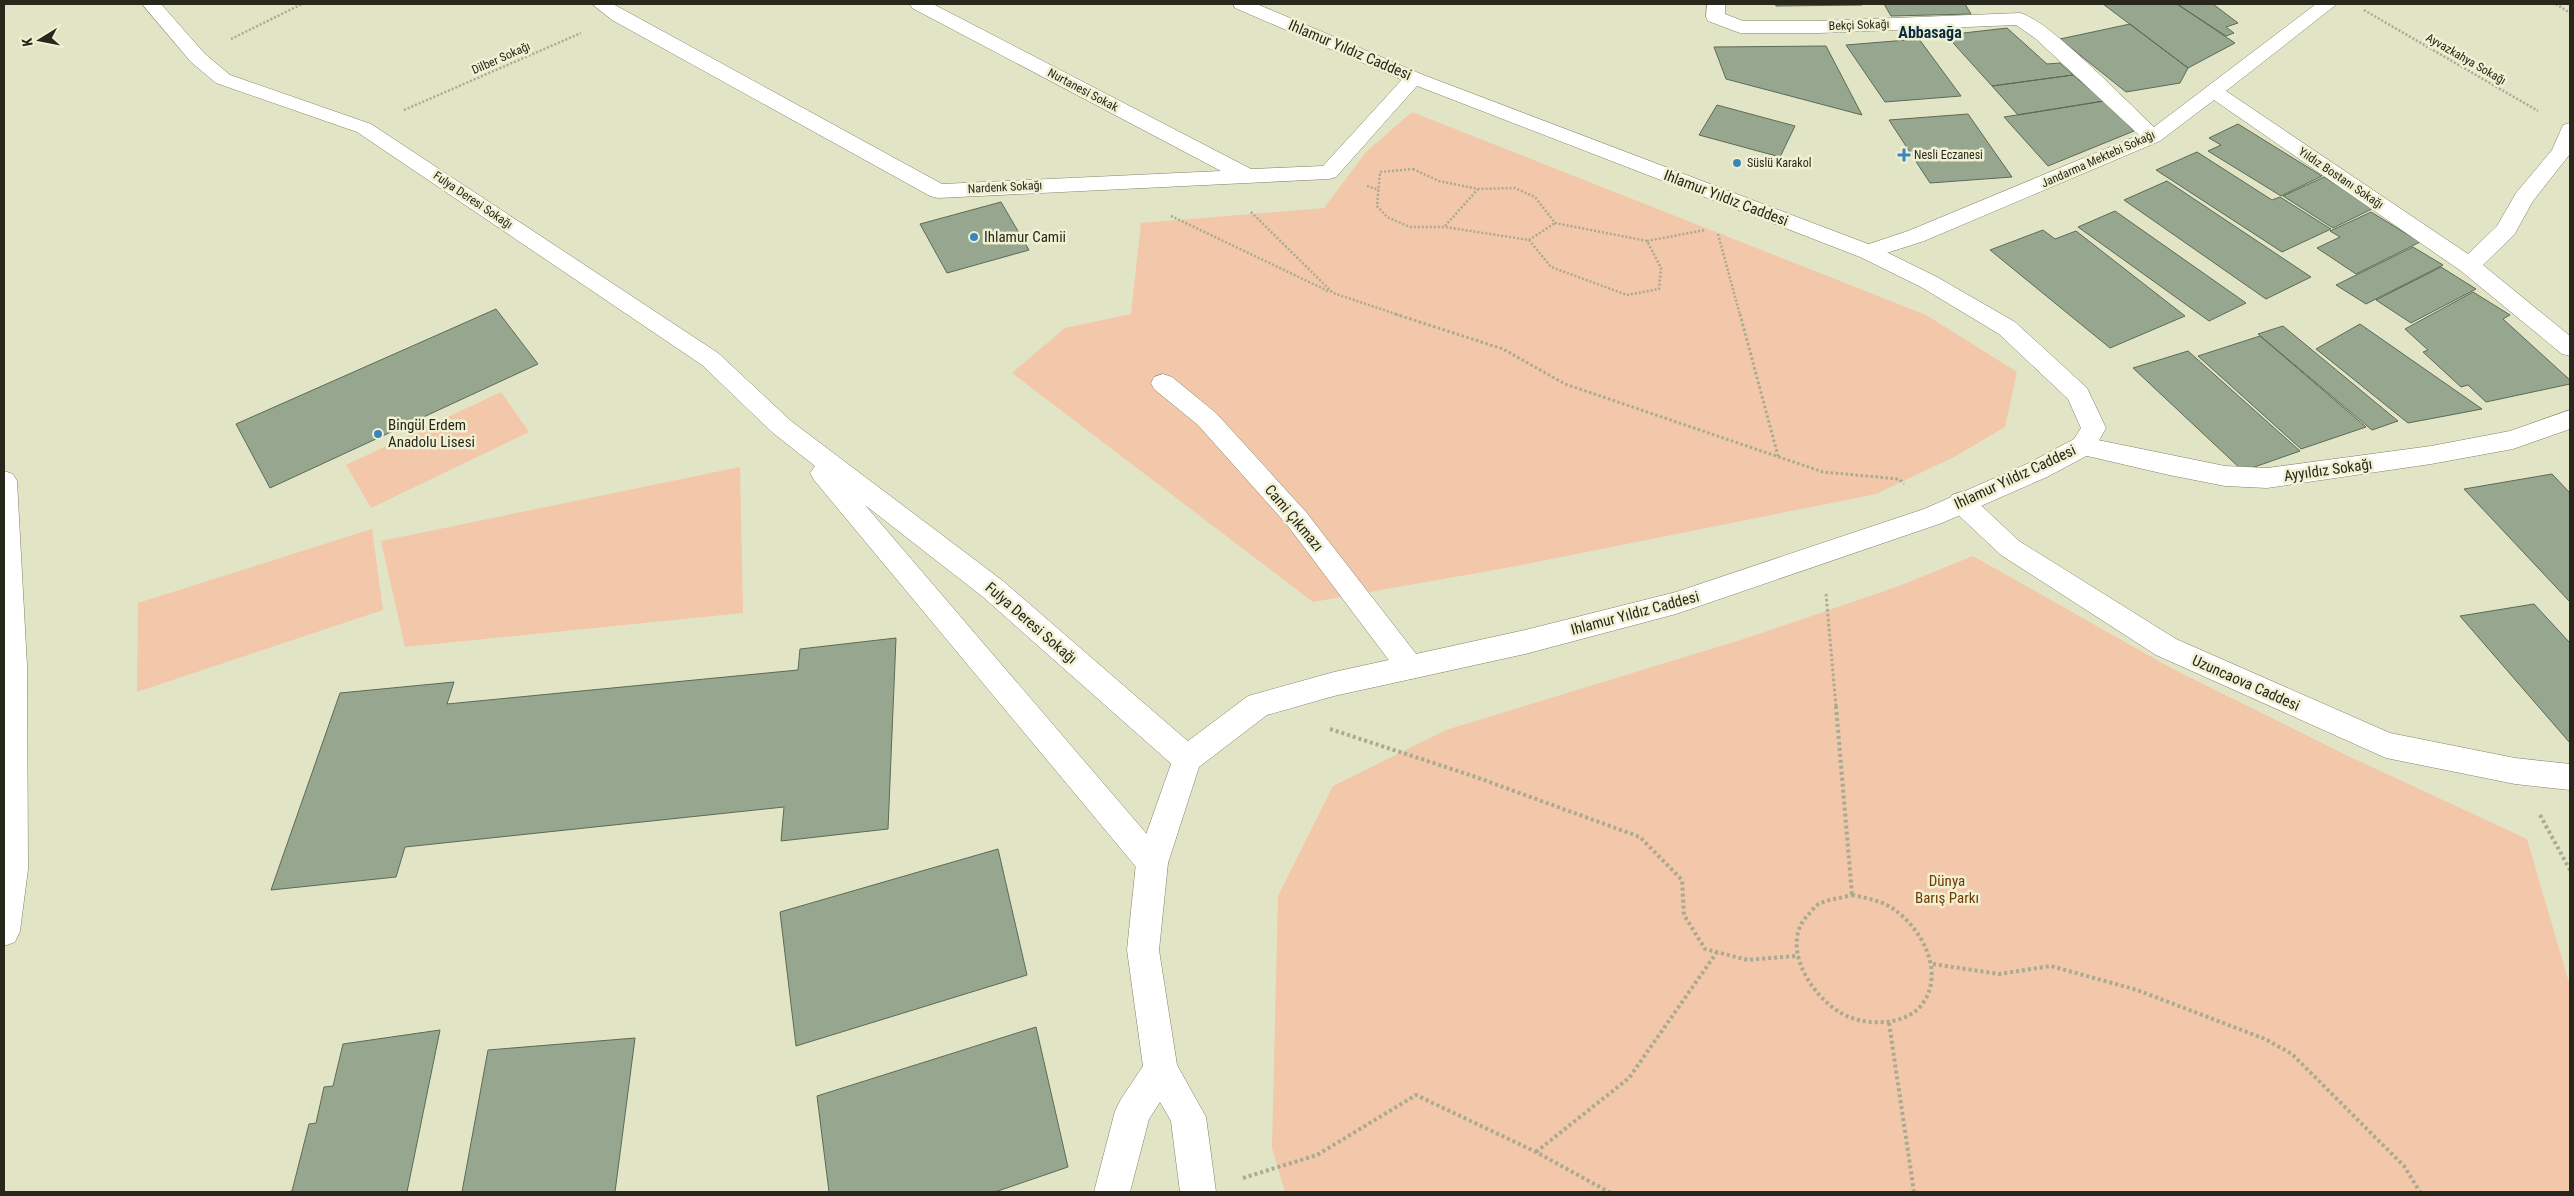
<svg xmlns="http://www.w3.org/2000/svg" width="2574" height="1196" font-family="'Roboto Condensed',sans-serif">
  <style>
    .green { fill: #f3c7a9 }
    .building { fill: #97a78f; stroke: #5c6b55 }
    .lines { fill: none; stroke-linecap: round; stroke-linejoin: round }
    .minor-casing { stroke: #818267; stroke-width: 1 }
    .secondary-casing { stroke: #818267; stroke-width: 1 }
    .path-far2 { stroke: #a9aa92; stroke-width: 2.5; stroke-dasharray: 2 2; stroke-linecap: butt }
    .path-far1 { stroke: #a9aa92; stroke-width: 3; stroke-dasharray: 2.5 2.5; stroke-linecap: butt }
    .path { stroke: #a9aa92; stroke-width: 4; stroke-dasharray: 3 3; stroke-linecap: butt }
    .minor { fill: #fff; fill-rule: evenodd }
    .secondary { fill: #fff; fill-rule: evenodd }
    .poi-dot { fill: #3c87ba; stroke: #f0f1d3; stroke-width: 2 }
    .labels { text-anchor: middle; stroke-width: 5; stroke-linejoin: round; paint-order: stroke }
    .far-street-label { font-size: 12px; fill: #27271c; stroke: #f0f1d3 }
    .far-poi-label { font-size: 12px; fill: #27271c; stroke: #f0f1d3; text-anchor: start }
    .street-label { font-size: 15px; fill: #27271c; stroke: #f0f1d3 }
    .poi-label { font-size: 15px; fill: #27271c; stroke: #f0f1d3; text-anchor: start }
    .park-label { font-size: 15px; fill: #713903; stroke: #f0f1d3 }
    .far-district-label { font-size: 16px; font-weight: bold; fill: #072c44; stroke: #f0f1d3 }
  </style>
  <rect width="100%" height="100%" fill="#e2e4c6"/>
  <!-- green -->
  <path class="green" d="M1412 112 1926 315 2017 372 2005 427 1954 457 1876 494 1511 567 1313 602 1012 373 1065 328 1131 314 1141 223 1324 208 1366 152Z
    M501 392 529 432 371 508 346 465Z
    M740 467 743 613 405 647 381 541Z
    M372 529 383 610 137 692 138 603Z
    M1973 556 2171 668 2348 756 2527 839 2570 986V1192H1285L1272 1148 1278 896 1333 786 1446 730 1750 637 1899 586Z"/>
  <!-- building -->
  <path class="building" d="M1775 4H1861L1862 5 1776 6Z
    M1884 4H1965L1971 14 1891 16Z
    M2103 4H2177L2235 43 2188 68Z
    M2177 4H2213L2238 23 2226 27 2234 33 2226 36Z
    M2130 24 2188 68 2180 83 2126 92 2060 39Z
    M2007 28 2047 64 2060 63 2073 75 1992 86 1946 35Z
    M1919 39 1961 96 1885 102 1846 45Z
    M1826 46 1862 115 1726 79 1714 47Z
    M2073 75 2104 101 2018 115 1992 86Z
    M2104 101 2134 131 2048 166 2004 117Z
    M1717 105 1795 126 1780 157 1699 135Z
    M1968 114 2012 177 1930 183 1889 120Z
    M2238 124 2322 176 2281 196 2208 151 2221 145 2209 138Z
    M2197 152 2272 200 2280 197 2331 229 2282 252 2156 170Z
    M2324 177 2374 208 2333 228 2283 196Z
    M2167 181 2311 277 2266 299 2124 200Z
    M1001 202 1029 250 947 273 920 224Z
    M2115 211 2246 303 2209 321 2078 227Z
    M2371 212 2420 242 2356 274 2317 248 2340 237 2330 231Z
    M2043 230 2055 239 2076 231 2185 316 2110 348 1990 250Z
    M2413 247 2443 265 2366 304 2336 285Z
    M2441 267 2476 289 2411 323 2376 300Z
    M2473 292 2510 315 2503 319 2570 380V384L2486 402 2468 385 2461 387 2423 352 2428 350 2405 329Z
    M496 309 538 364 270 488 236 424Z
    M2360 324 2482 409 2408 423 2316 349Z
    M2283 326 2398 421 2372 430 2258 334Z
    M2260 336 2366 427 2301 449 2198 356Z
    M2188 351 2300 451 2243 471 2133 368Z
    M2552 474 2570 493V602L2464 489Z
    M2534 604 2570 643V743L2460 616Z
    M896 638 888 829 781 841 784 807 405 847 396 877 271 890 340 693 454 682 447 704 798 670 800 649Z
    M998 849 1027 975 796 1046 780 912Z
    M1036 1027 1068 1167 995 1192H829L817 1096Z
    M440 1030 407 1192H287L292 1191 309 1124 316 1123 324 1087 333 1086 343 1044Z
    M635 1038 615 1192H462L488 1050Z"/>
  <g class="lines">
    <!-- minor casing -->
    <g class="minor-casing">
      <path id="minor" d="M142 4H161L205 54 230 75 371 124 718 353 791 421 1003 581 1198 750 1202 759 1198 768 1187 772 1176 768 983 597 865 505 1163 853 1168 863 1163 873 1152 877 1141 873 814 480 810 473 815 466 773 433 702 365 357 132 216 83 191 62Z
        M592 4H613L942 184 1221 171 912 8 910 4H933L1251 169 1323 166 1407 74H1421L1424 78 1336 177 1329 179 938 198 930 196 612 20Z
        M1707 4H1725V14L1743 21H1819L2020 13C2049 20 2128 103 2154 127L2316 4H2337L2226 91 2468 254 2497 226 2516 193 2552 150 2563 125 2570 123V154L2533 201 2514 235 2483 265 2570 336V356L2562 354 2461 271 2214 100 2160 141 1924 241 1868 259 1860 257 1857 252 1860 247 1908 231 2139 135 2036 39 2016 25 1819 33H1740L1708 21 1706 17Z
        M1163 374 1172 377 1216 413 1306 512 1420 659 1424 667 1420 675 1410 679 1400 675 1288 526 1198 425 1154 389 1151 383 1154 377Z
        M2570 410V429L2513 449 2431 464 2267 488 2225 486 2169 475 2083 455 2074 453 2070 446 2074 439 2083 437 2225 466 2267 468 2431 446 2510 431Z
        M4 471 13 474 17 481 27 666 28 869 20 931 15 942 4 946Z
        M1961 492 1970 495 2019 541 2176 639 2390 733 2515 758 2570 764V790L2515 784 2386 758 2156 655 2001 555 1952 509 1948 502 1952 495Z"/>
    </g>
    <!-- secondary casing -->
    <g class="secondary-casing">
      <path id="secondary" d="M1233 4H1257L1421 74 1876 247 1937 277 2015 322 2087 388 2106 428 2092 453 2047 477 1942 523 1676 614 1525 654 1334 696 1267 715 1199 767 1168 863 1159 950 1177 1065 1206 1117 1216 1192H1180L1171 1121 1160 1102 1149 1119 1130 1192H1094L1115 1111 1121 1099 1143 1066 1127 950 1136 863 1176 750 1248 696 1334 672 1525 630 1676 592 1924 509 2029 463 2074 439 2081 428 2068 399 1999 334 1921 287 1860 257 1407 82 1235 8Z"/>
    </g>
    <!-- path-far2 -->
    <path class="path-far2" d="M2556 4 2570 13
      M2364 10 2538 111
      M231 39 302 4
      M404 110 581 33
      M1413 169 1439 181 1478 189 1515 188 1535 197 1555 223 1647 241 1661 268 1659 289 1627 295 1551 267 1529 240 1445 227H1410L1387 217 1377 206 1380 172Z
      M1367 186 1379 190
      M1251 212 1333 293 1399 315
      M1171 216 1330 292
      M1445 226 1478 189
      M1718 234 1740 315
      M1529 240 1555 223
      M1647 241 1705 230"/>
    <!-- path-far1 -->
    <path class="path-far1" d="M1395 314 1503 349 1565 384 1823 472 1899 479 1904 484
      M1740 314 1778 456
      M1826 594 1836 707"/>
    <!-- path -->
    <path class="path" d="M1836 706 1852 895
      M1330 729 1473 776 1640 837 1682 880 1684 915 1705 949 1748 960 1796 956
      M2540 815 2570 870
      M1852 895C1867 898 1883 901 1895 910 1924 931 1947 977 1919 1008 1910 1017 1897 1021 1885 1022 1870 1023 1855 1021 1841 1013 1811 996 1779 945 1808 915 1811 912 1815 906 1819 904 1828 899 1842 898 1852 895Z
      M1933 964 1999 974 2051 966 2137 990 2265 1039 2292 1054 2404 1166 2420 1192
      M1889 1023 1914 1192
      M1536 1152 1629 1078 1717 952
      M1243 1178 1317 1155 1416 1095 1536 1152 1609 1192"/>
    <!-- minor -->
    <use href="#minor" class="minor"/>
    <!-- secondary -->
    <use href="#secondary" class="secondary"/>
  </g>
  <!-- markers -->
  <g class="poi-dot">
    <path d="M1901.5 147.5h5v5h5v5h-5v5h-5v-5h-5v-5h5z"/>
    <circle cx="1737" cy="163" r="5"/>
    <circle cx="974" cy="237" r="5"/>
    <circle cx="378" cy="434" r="5"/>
  </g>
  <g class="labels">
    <!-- far-street labels -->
    <g class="far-street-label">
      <text transform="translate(1859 25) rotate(-2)" y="4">Bekçi Sokağı</text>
      <text transform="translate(501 58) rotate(-24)" y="4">Dilber Sokağı</text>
      <text transform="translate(2466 59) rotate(30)" y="4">Ayvazkahya Sokağı</text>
      <text transform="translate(1083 90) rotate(28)" y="4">Nurtanesi Sokak</text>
      <text transform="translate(2098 159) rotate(-24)" y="4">Jandarma Mektebi Sokağı</text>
      <text transform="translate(2341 178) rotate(34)" y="4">Yıldız Bostanı Sokağı</text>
      <text transform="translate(1005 187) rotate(-3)" y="4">Nardenk Sokağı</text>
      <text transform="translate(473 200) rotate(34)" y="4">Fulya Deresi Sokağı</text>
    </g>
    <!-- far-poi labels -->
    <g class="far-poi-label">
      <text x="1914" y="159">Nesli Eczanesi</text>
      <text x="1747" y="167">Süslü Karakol</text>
    </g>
    <!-- street labels -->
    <g class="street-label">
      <text transform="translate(1350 50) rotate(23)" y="5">Ihlamur Yıldız Caddesi</text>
      <text transform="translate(1726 198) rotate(21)" y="5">Ihlamur Yıldız Caddesi</text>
      <text transform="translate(2328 470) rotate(-8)" y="5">Ayyıldız Sokağı</text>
      <text transform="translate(2015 477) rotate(-25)" y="5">Ihlamur Yıldız Caddesi</text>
      <text transform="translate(1294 518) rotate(50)" y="5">Cami Çıkmazı</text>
      <text transform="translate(1635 613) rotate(-15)" y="5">Ihlamur Yıldız Caddesi</text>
      <text transform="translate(1031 623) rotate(41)" y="5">Fulya Deresi Sokağı</text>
      <text transform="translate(2246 683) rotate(24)" y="5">Uzuncaova Caddesi</text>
    </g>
    <!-- poi labels -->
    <g class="poi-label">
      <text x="984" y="242">Ihlamur Camii</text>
      <text x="388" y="430">Bingül Erdem<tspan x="388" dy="17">Anadolu Lisesi</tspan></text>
    </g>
    <!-- park labels -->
    <g class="park-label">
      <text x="1947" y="886">Dünya<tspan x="1947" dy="17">Barış Parkı</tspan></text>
    </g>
    <!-- far-district labels -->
    <g class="far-district-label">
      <text x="1930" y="38">Abbasağa</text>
    </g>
  </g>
  <!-- border -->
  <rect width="2574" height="1196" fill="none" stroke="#27271c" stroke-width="10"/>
  <!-- north arrow -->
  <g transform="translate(40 40) rotate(260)" stroke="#f0f1d3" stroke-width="4" paint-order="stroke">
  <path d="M0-4L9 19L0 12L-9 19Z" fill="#27271c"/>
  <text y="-8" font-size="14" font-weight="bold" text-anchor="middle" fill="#27271c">K</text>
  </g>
</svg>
